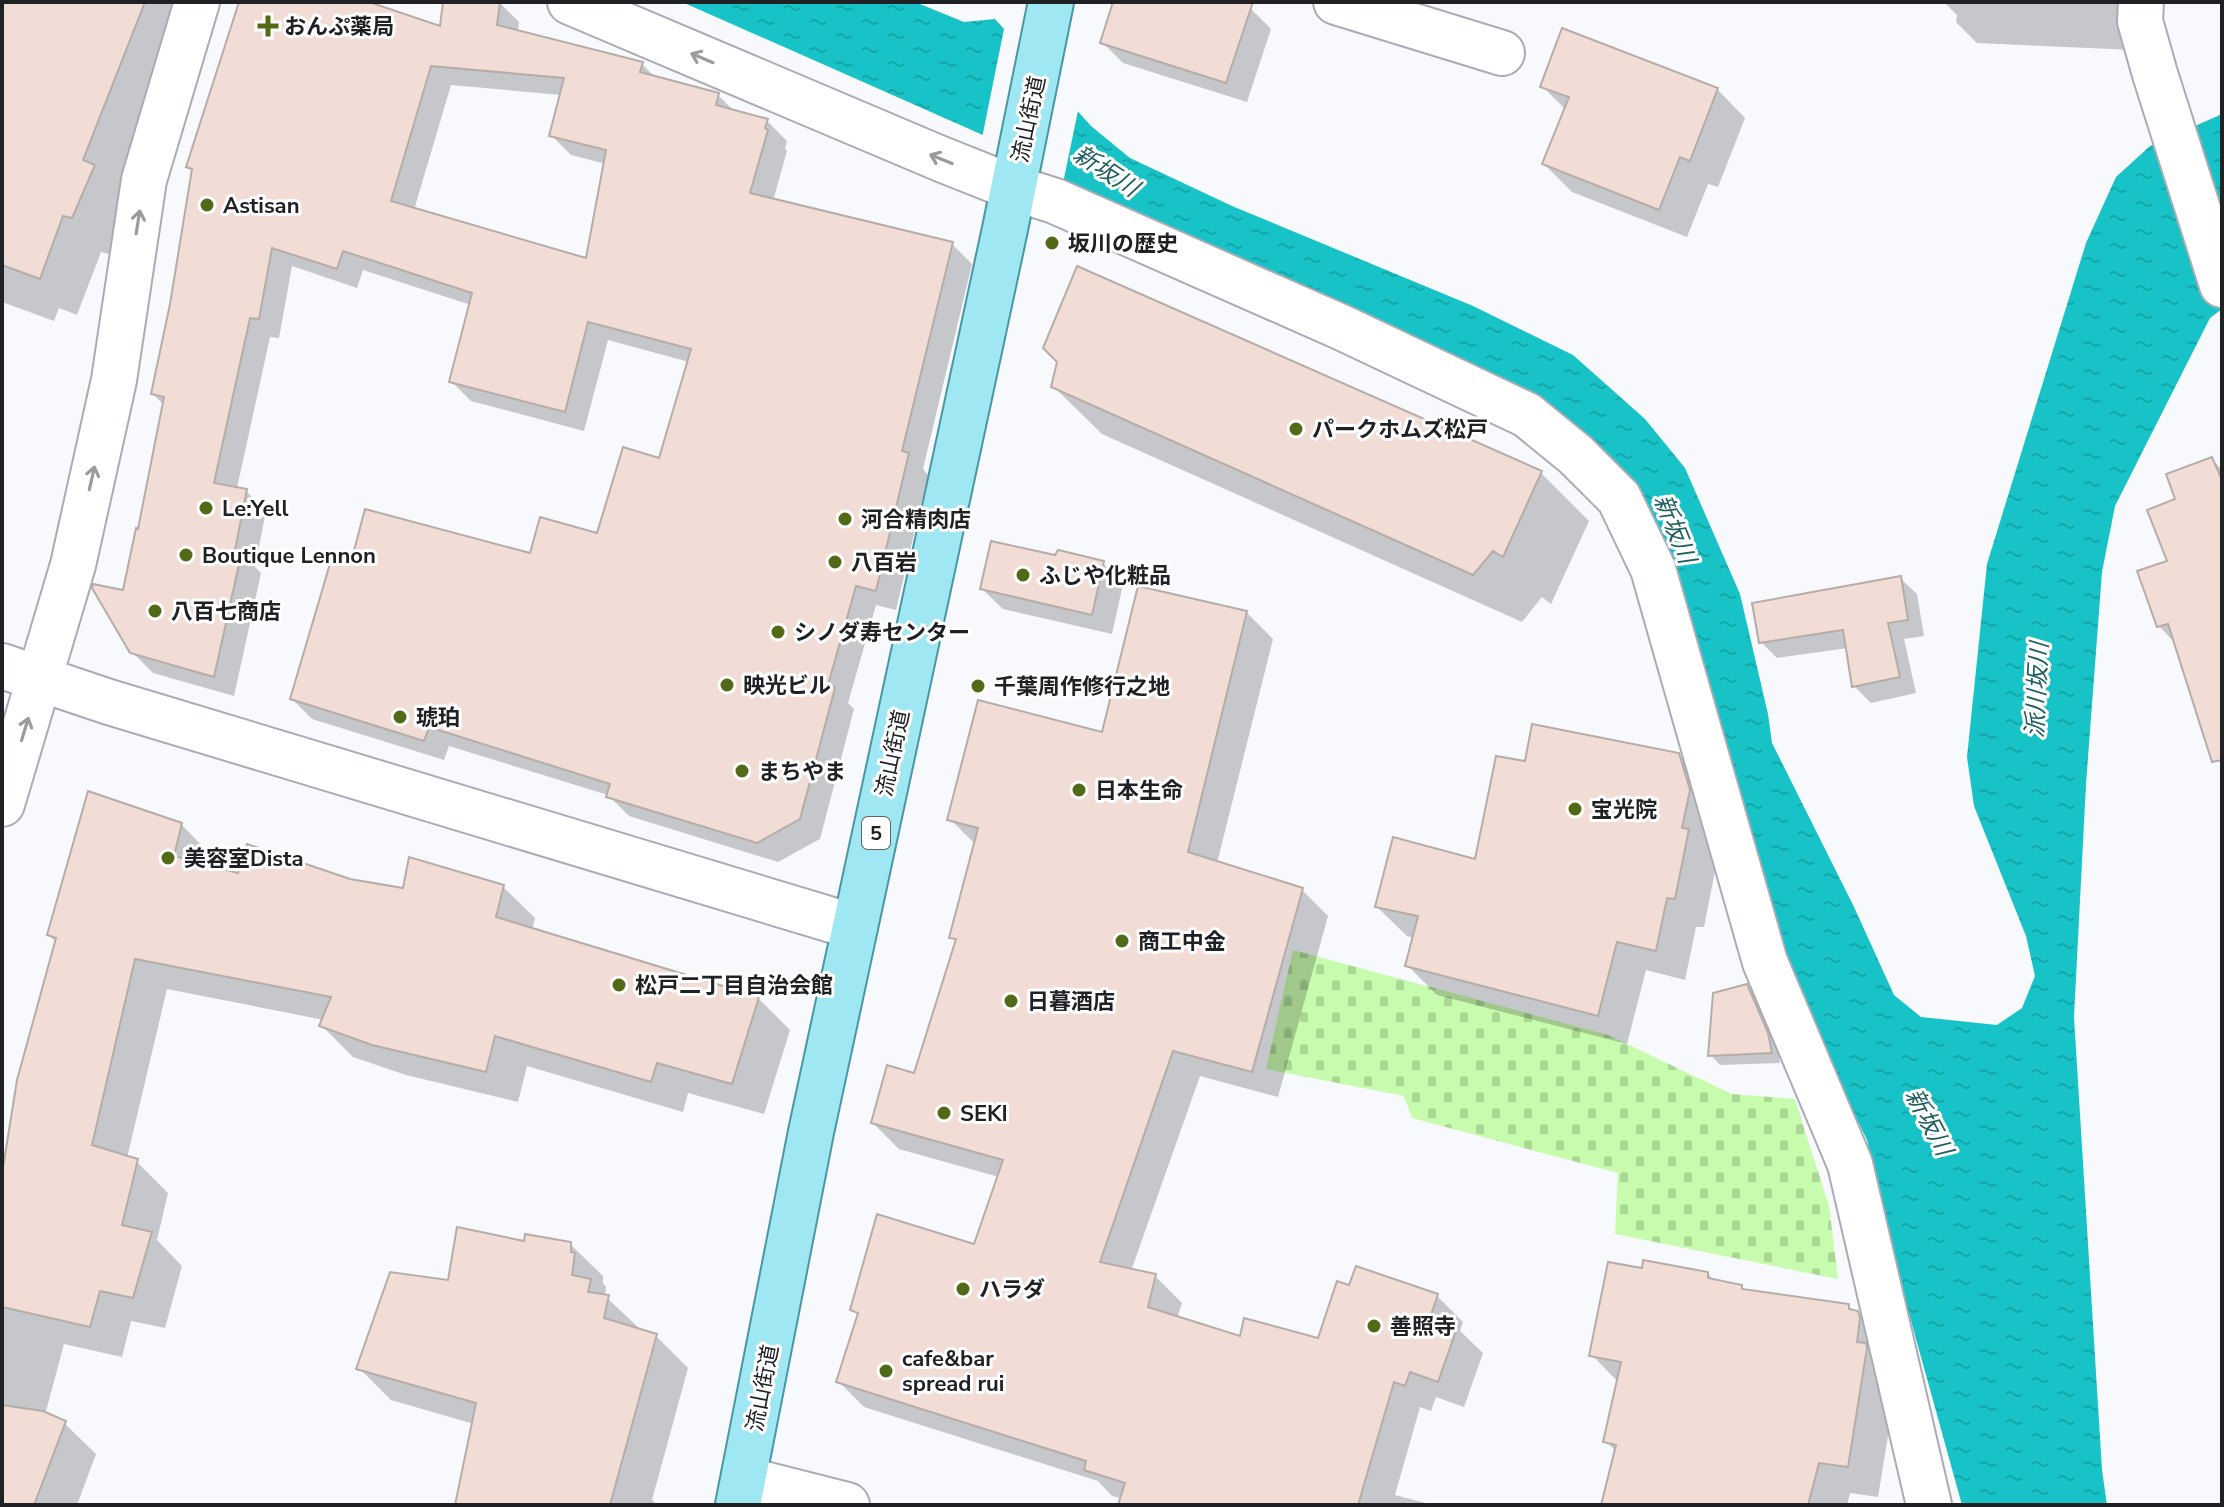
<svg xmlns="http://www.w3.org/2000/svg" width="2224" height="1507" font-family="'Nunito Sans','Noto Sans JP',sans-serif">
  <style>
    .cemetery { fill: url(#cemetery-stones) }
    .water { fill: url(#water-ripples) }
    .pier { fill: #f8f9fd }
    .shadow { fill: #0003; fill-rule: evenodd }
    .building { fill: #f1ddd6; stroke: #b6aca8; stroke-width: 2; fill-rule: evenodd }
    .lines { fill: none; stroke-linecap: round; stroke-linejoin: round }
    .minor-casing { stroke: #a9acb5; stroke-width: 48 }
    .major-casing { stroke: #4997a4; stroke-width: 48 }
    .minor { stroke: #fff; stroke-width: 44 }
    .major { stroke: #9fe7f2; stroke-width: 44 }
    .oneway { stroke: #9b9b9d }
    .poi-dot { fill: #526918; stroke: #fff; stroke-width: 3 }
    .labels { text-anchor: middle; stroke-width: 6; stroke-linejoin: round; paint-order: stroke }
    .shield { fill: #fff; stroke: #636466; stroke-width: 2 }
    .shield-label { font-size: 20px; font-weight: bold; fill: #202125 }
    .poi-label { font-size: 22px; font-weight: bold; fill: #202125; stroke: #fff; text-anchor: start }
    .street-label { font-size: 22px; fill: #202125; stroke: #fff }
    .water-label { font-size: 24px; font-style: italic; fill: #215e5f; stroke: #fff }
  </style>
  <defs>
    <pattern id="cemetery-stones" width="16" height="16" patternUnits="userSpaceOnUse" patternTransform="scale(2)"><rect width="16" height="16" fill="#c7fbad"/><path d="M2 7V4a2 2 0 0 1 4 0v3zM10 15v-3a2 2 0 0 1 4 0v3z" fill="#abd795"/></pattern>
    <pattern id="water-ripples" width="26" height="14" patternUnits="userSpaceOnUse" patternTransform="scale(2)"><rect width="26" height="14" fill="#17c3c6"/><path d="M2 4q2-2 4 0t4 0M15 11q2-2 4 0t4 0" fill="none" stroke="#15a7aa"/></pattern>
  </defs>
  <rect width="100%" height="100%" fill="#f8f9fd"/>
  <!-- cemetery -->
  <path class="cemetery" d="M1293 950 1608 1035 1732 1094 1795 1099 1829 1206 1838 1279 1615 1234 1618 1173 1412 1118 1404 1096 1266 1069Z"/>
  <!-- water -->
  <path class="water" d="M682 2H915L964 22 995 19 1091 126 1130 158 1232 206 1473 306 1573 355 1645 419 1685 468 1740 594 1768 714 1772 743 1854 907 1894 995 1921 1017 1997 1025 2022 1008 2035 976 2026 936 1974 806 1967 757 1987 564 2086 243 2116 177 2150 146 2222 114V309L2210 318 2115 506 2102 572 2086 784 2074 1017 2102 1470 2107 1505H1962L1895 1263 1867 1140 1796 995 1652 527 1618 464 1564 418 1075 191 1001 143Z"/>
  <!-- pier -->
  <path class="pier" d="M1005 24 1079 106 1062 188 982 138Z"/>
  <!-- shadow -->
  <path class="shadow" d="M2 2H196L131 204 109 254 101 252 77 315 59 308 54 321 2 302Z
    M240 2H363L442 29 445 2H499L519 22 518 33 642 64 657 79 718 95 735 112 767 121 787 141 785 149 787 151 773 201 952 244 972 264 923 469 928 475 896 610 876 605 848 703 854 709 820 839 778 862 629 816 608 795 449 746 444 760 312 719 292 699 352 565 531 555 599 535 660 460 689 362 608 340 584 431 471 401 451 381 471 305 363 270 357 288 292 266 279 338 270 337 237 488 246 491 266 511 255 567 261 573 234 696 153 673 132 652 125 592 164 405 153 394 171 304 193 171 189 167ZM451 85 561 95 551 135 571 155 606 164 587 260 414 210Z
    M1115 2H1233L1250 8 1271 29 1247 102 1123 63 1102 42Z
    M1944 2H2137L2134 50 1977 43 1956 22 1957 15Z
    M1543 87 1717 89 1745 118 1718 187 1708 184 1687 237 1572 192 1544 164 1566 110Z
    M1059 361 1541 473 1589 521 1551 604 1542 597 1522 622 1102 434 1053 386Z
    M2212 459 2222 470V701L2176 644 2159 626 2178 500Z
    M1056 557 1103 563 1123 584 1112 634 1003 609 982 589Z
    M1900 578 1917 594 1924 636 1904 639 1916 693 1871 703 1854 686 1848 648 1777 658 1761 642Z
    M1246 612 1273 639 1217 863 1302 890 1328 916 1278 1097 1200 1076 1131 1271 1155 1276 1182 1303 1177 1319 1241 1339 1319 1341 1351 1287 1437 1296 1463 1322 1460 1331 1483 1353 1464 1407 1436 1397 1431 1411 1420 1407 1395 1495 1433 1505H1129L1124 1499 1112 1496 1098 1481 864 1407 838 1381 859 1316 852 1309 975 1246 999 1177 899 1149 873 1123 915 1075 957 942 951 937 976 845 950 819 1103 734Z
    M1678 755 1708 784 1717 861 1704 927H1696L1685 980 1646 970 1627 1044 1437 995 1407 965 1414 938 1407 936 1377 907 1477 862 1527 764Z
    M181 824 212 856 210 867 240 875 350 881 404 890 503 887 535 918 532 930 758 998 790 1030 764 1114 688 1093 683 1112 527 1066 518 1102 406 1075 353 1057 322 1026 324 1020 167 989 127 1158 136 1161 168 1193 157 1240 182 1266 165 1328 131 1321 122 1357 64 1344 45 1415 64 1423 96 1454 77 1505H2V1186L57 943 49 935Z
    M1746 986 1757 996 1777 1045 1780 1063 1720 1065 1711 1055Z
    M526 1243 570 1244 603 1276V1283L606 1287 605 1296 640 1329 639 1331 656 1336 688 1368 652 1500 657 1505H458L474 1424 391 1400 359 1368 450 1282Z
    M1643 1271 1708 1274 1715 1281 1741 1287 1746 1291 1848 1306 1857 1313 1889 1344 1897 1381 1878 1497 1850 1493 1847 1505H1603L1616 1452 1606 1441 1619 1383 1592 1355Z"/>
  <!-- building -->
  <path class="building" d="M2 2H145L83 160 95 165 72 218 63 216 40 279 2 265Z
    M239 2H369L440 26 443 2H500L497 25 643 62 640 72 719 93 716 105 768 119 765 128 768 130 750 193 953 242 902 451 909 453 876 591 856 586 828 685 835 688 800 819 757 843 606 797 610 784 429 727 424 741 290 699 332 557 351 562 365 509 530 553 540 517 597 533 623 447 659 458 691 349 588 322 565 412 449 382 472 293 343 251 337 269 272 248 259 319 250 318 214 483 247 489 235 550 242 551 214 677 130 653 92 588 93 584 123 590 136 528 138 529 164 397 151 394 170 304 192 169 186 167ZM431 66 564 78 549 136 606 150 586 258 391 201Z
    M1113 2H1253L1226 83 1100 43Z
    M1562 28 1718 88 1690 161 1680 157 1659 210 1542 164 1569 97 1540 87Z
    M1077 266 1542 471 1503 557 1493 551 1473 575 1051 387 1057 362 1043 348Z
    M2212 457 2222 480V760L2212 762 2168 624 2157 627 2137 571 2167 561 2147 510 2175 499 2166 474Z
    M991 541 1055 555 1058 550 1104 561 1092 615 980 589Z
    M1901 576 1908 620 1888 623 1900 677 1852 687 1843 630 1759 643 1752 603Z
    M1138 586 1247 611 1188 852 1303 888 1252 1072 1173 1051 1100 1262 1156 1274 1148 1307 1240 1336 1244 1318 1318 1338 1337 1281 1349 1285 1356 1266 1438 1294 1431 1315 1458 1325 1438 1382 1410 1372 1405 1386 1394 1382 1358 1505H1118L1125 1483 1084 1470 1086 1461 836 1382 858 1313 850 1310 877 1214 974 1244 1003 1160 871 1123 887 1065 914 1073 956 939 949 938 978 828 947 820 978 700 1102 732Z
    M1532 724 1679 753 1690 790 1682 828 1689 829 1675 899 1667 898 1656 951 1617 942 1598 1016 1405 966 1418 916 1375 907 1393 837 1475 859 1496 756 1525 761Z
    M88 791 182 823 174 856 238 873 247 844 350 879 403 888 409 857 504 885 496 917 759 997 732 1084 657 1063 651 1082 495 1036 486 1072 372 1045 319 1026 331 997 135 959 92 1145 138 1159 122 1225 152 1232 133 1298 100 1291 90 1327 2 1307V1174L17 1080 56 938 47 935Z
    M1747 984 1768 1033 1772 1053 1708 1056 1713 993Z
    M457 1227 524 1241 525 1234 571 1242V1252L575 1253 572 1275 591 1279 588 1292 609 1295 604 1318 657 1334 610 1505H455L476 1403 356 1369 390 1272 448 1280Z
    M1643 1260 1708 1272V1278L1742 1285V1289L1849 1304V1309L1858 1311 1860 1318 1857 1342 1866 1343 1867 1348 1848 1467 1819 1463 1808 1505H1601L1616 1445 1603 1442 1621 1362 1589 1356 1608 1262 1642 1268Z
    M2 1405 43 1411 66 1421 34 1505H2Z"/>
  <g class="lines">
    <!-- minor casing -->
    <g class="minor-casing">
      <path id="minor" d="M570 2 941 159 1014 188 1055 201 1343 328 1527 415 1576 455 1619 498 1653 569 1765 962 1850 1164 1929 1505
        M1336 2 1502 53
        M2141 2 2140 21 2155 74 2222 285
        M2 666 109 702 855 927
        M2 804 73 565 114 380 144 180 197 2
        M744 1479 847 1505"/>
    </g>
    <!-- major casing -->
    <g class="major-casing">
      <path id="major" d="M738 1505 811 1132 1005 229 1051 2"/>
    </g>
    <!-- minor -->
    <use href="#minor" class="minor"/>
    <!-- major -->
    <use href="#major" class="major"/>
  </g>
  <!-- one-way arrows -->
  <defs><path id="oneway-shaft" d="M-6 0H5M1.5-3L5.5 0L1.5 3" fill="none" stroke-width="1.6" stroke-linecap="round" stroke-linejoin="round" transform="scale(2)"/></defs>
  <g class="oneway">
    <use href="#oneway-shaft" transform="translate(702 58) rotate(-157)"/>
    <use href="#oneway-shaft" transform="translate(941 159) rotate(-158)"/>
    <use href="#oneway-shaft" transform="translate(138 222) rotate(-81)"/>
    <use href="#oneway-shaft" transform="translate(92 478) rotate(-77)"/>
    <use href="#oneway-shaft" transform="translate(25 729) rotate(-73)"/>
  </g>
  <!-- markers -->
  <g class="poi-dot">
    <path d="M264 14h8v8h8v8h-8v8h-8v-8h-8v-8h8z"/>
    <circle cx="207" cy="205" r="8"/>
    <circle cx="1052" cy="243" r="8"/>
    <circle cx="1296" cy="429" r="8"/>
    <circle cx="206" cy="508" r="8"/>
    <circle cx="845" cy="519" r="8"/>
    <circle cx="186" cy="555" r="8"/>
    <circle cx="835" cy="562" r="8"/>
    <circle cx="1023" cy="575" r="8"/>
    <circle cx="155" cy="611" r="8"/>
    <circle cx="778" cy="632" r="8"/>
    <circle cx="727" cy="685" r="8"/>
    <circle cx="978" cy="686" r="8"/>
    <circle cx="400" cy="717" r="8"/>
    <circle cx="742" cy="771" r="8"/>
    <circle cx="1079" cy="790" r="8"/>
    <circle cx="1575" cy="809" r="8"/>
    <circle cx="168" cy="858" r="8"/>
    <circle cx="1122" cy="941" r="8"/>
    <circle cx="619" cy="985" r="8"/>
    <circle cx="1011" cy="1001" r="8"/>
    <circle cx="944" cy="1113" r="8"/>
    <circle cx="963" cy="1289" r="8"/>
    <circle cx="1374" cy="1326" r="8"/>
    <circle cx="886" cy="1371" r="8"/>
  </g>
  <g class="labels">
    <!-- shield labels -->
    <rect class="shield" x="862" y="817" width="28" height="32" rx="6"/>
    <g class="shield-label">
      <text x="876" y="840">5</text>
    </g>
    <!-- poi labels -->
    <g class="poi-label">
      <text x="284" y="34">おんぷ薬局</text>
      <text x="223" y="213">Astisan</text>
      <text x="1068" y="251">坂川の歴史</text>
      <text x="1312" y="437">パークホムズ松戸</text>
      <text x="222" y="516">Le:Yell</text>
      <text x="861" y="527">河合精肉店</text>
      <text x="202" y="563">Boutique Lennon</text>
      <text x="851" y="570">八百岩</text>
      <text x="1039" y="583">ふじや化粧品</text>
      <text x="171" y="619">八百七商店</text>
      <text x="794" y="640">シノダ寿センター</text>
      <text x="743" y="693">映光ビル</text>
      <text x="994" y="694">千葉周作修行之地</text>
      <text x="416" y="725">琥珀</text>
      <text x="758" y="779">まちやま</text>
      <text x="1095" y="798">日本生命</text>
      <text x="1591" y="817">宝光院</text>
      <text x="184" y="866">美容室Dista</text>
      <text x="1138" y="949">商工中金</text>
      <text x="635" y="993">松戸二丁目自治会館</text>
      <text x="1027" y="1009">日暮酒店</text>
      <text x="960" y="1121">SEKI</text>
      <text x="979" y="1297">ハラダ</text>
      <text x="1390" y="1334">善照寺</text>
      <text x="902" y="1366">cafe&amp;bar<tspan x="902" dy="25">spread rui</tspan></text>
    </g>
    <!-- street labels -->
    <g class="street-label">
      <text transform="translate(1028 119) rotate(-78)" y="8">流山街道</text>
      <text transform="translate(892 753) rotate(-78)" y="8">流山街道</text>
      <text transform="translate(762 1388) rotate(-79)" y="8">流山街道</text>
    </g>
    <!-- water labels -->
    <g class="water-label">
      <text transform="translate(1106 171) rotate(33)" y="8">新坂川</text>
      <text transform="translate(1675 529) rotate(68)" y="8">新坂川</text>
      <text transform="translate(2037 690) rotate(-87)" y="8">派川坂川</text>
      <text transform="translate(1929 1122) rotate(62)" y="8">新坂川</text>
    </g>
  </g>
  <!-- border -->
  <rect width="2224" height="1507" fill="none" stroke="#202125" stroke-width="8"/>
</svg>
